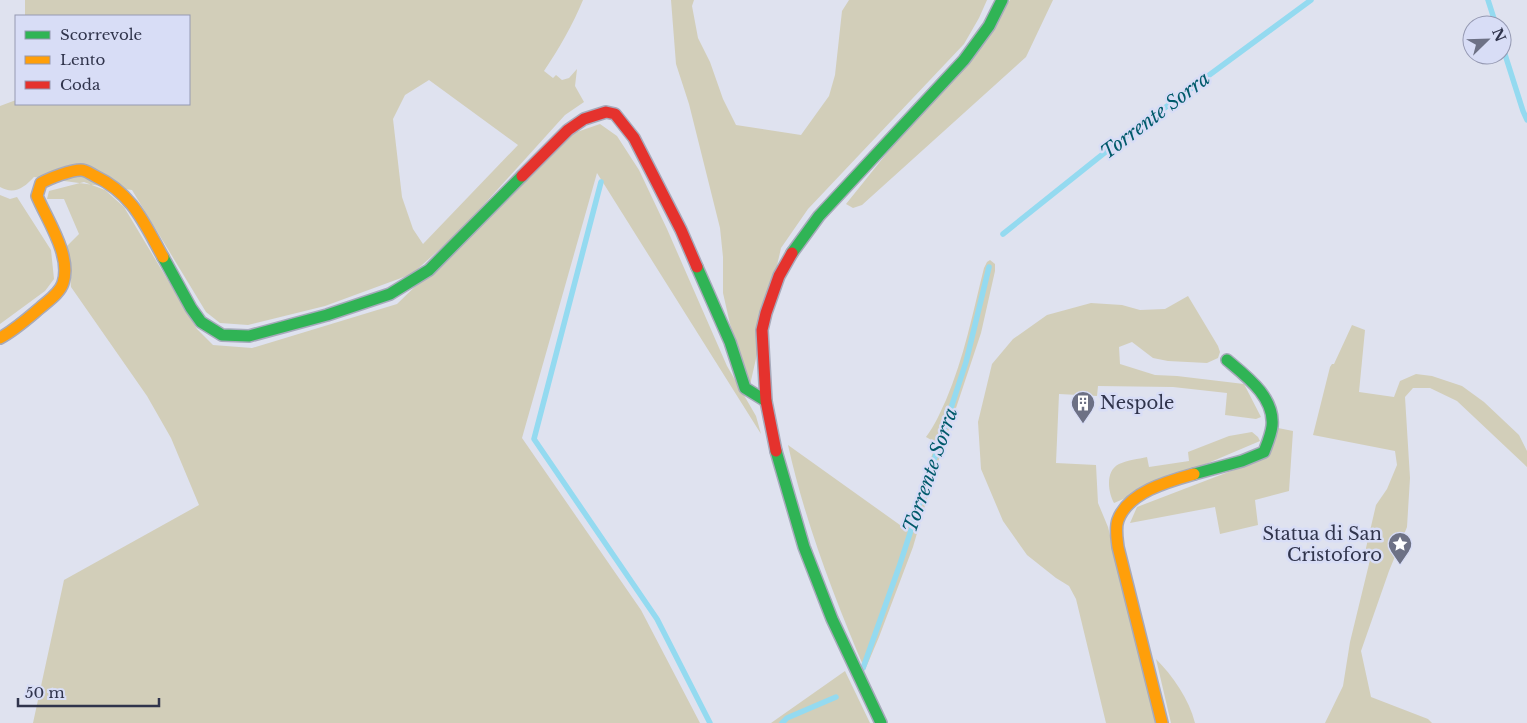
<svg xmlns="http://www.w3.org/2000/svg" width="1527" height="723" font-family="'Libre Baskerville',serif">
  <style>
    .green { fill: #d2ceb9; fill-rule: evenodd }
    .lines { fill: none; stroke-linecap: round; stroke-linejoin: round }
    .stream { stroke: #94daf0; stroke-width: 5.5 }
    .fast-casing { stroke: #a7aabb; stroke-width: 14 }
    .slow-casing { stroke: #a7aabb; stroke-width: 14 }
    .jam-casing { stroke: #a7aabb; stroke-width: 14 }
    .fast { stroke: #30b455; stroke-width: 11 }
    .slow { stroke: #ff9f0a; stroke-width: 11 }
    .jam { stroke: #e5322d; stroke-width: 11 }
    .labels { text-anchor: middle; stroke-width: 5; stroke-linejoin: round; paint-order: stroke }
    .poi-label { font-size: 18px; fill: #30344c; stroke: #d8ddf6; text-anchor: start }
    .water-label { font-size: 19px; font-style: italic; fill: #005a6b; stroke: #d8ddf6 }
  </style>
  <rect width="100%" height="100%" fill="#dfe2ef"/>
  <!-- green -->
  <path class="green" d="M25 0H583C573 24 559 49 544 71L553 78 556 75 562 80 569 78 577 69 575 86 584 102 565 115 459 232 412 274 325 306 248 325 220 323 206 312 132 190 34 177C24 188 14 195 0 187V106L16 100V104H189V16H25ZM429 80 518 145 423 244 413 229 402 197 393 119 405 95Z
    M671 0H694L692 6 698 38 710 62 723 99 736 125 801 135 829 96 835 75 842 11 849 0H987L979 18 964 44 808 209 781 248 750 385 730 324 723 293V257L720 228 689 104 676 64Z
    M1010 0H1053L1026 57 862 205 853 208 846 204Z
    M600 124 617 136 639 170 667 229 727 366 756 416 761 434 597 173 522 438 641 610 700 723H33L64 580 199 505 171 438 147 396 71 287 67 246 79 234 64 199H47L49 191 84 182 105 190 124 207 197 329 213 345 252 348 397 304 574 133Z
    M0 195 10 199 17 197 51 250 54 279 45 291 0 324Z
    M990 260 995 264V271L981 333 935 471 913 547 879 637 865 670C834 597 805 522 788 445L907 530 935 446 933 441 926 437C935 425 940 413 946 400 964 358 973 312 984 268L987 262Z
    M1188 296 1218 346 1220 352 1218 358 1207 363 1168 361 1153 358 1132 342 1119 347 1120 364 1155 375 1177 376 1244 384 1261 417 1256 419 1225 415 1227 393 1173 387 1098 386 1097 396 1059 394 1056 463 1096 465 1098 503 1108 527 1156 723H1106L1076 599 1069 586 1056 578 1027 555 1003 521 981 469 978 422 992 364 1013 339 1047 315 1091 303 1122 305 1140 310 1165 309Z
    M1352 325 1365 330 1359 392 1394 397 1400 381 1416 374 1432 376 1462 386 1484 402 1519 435 1527 451V467L1457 401 1430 388H1413L1405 397 1410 478 1407 527 1389 571 1361 651 1371 697 1428 719 1432 723H1325L1343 686 1350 642 1369 564 1366 548 1376 505 1387 489 1397 465 1395 451 1313 435 1330 367 1332 364H1334Z
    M1278 428 1293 431 1289 491 1255 500 1258 525 1220 534 1215 507 1130 523 1137 507 1244 466Z
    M1252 432 1258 437 1260 441 1114 503C1108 492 1105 471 1119 464 1128 460 1138 459 1147 457L1149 467 1189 461 1188 452 1229 436Z
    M1156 659C1173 676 1189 699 1195 723H1171Z
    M845 671 870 723H771Z"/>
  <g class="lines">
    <!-- stream -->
    <path class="stream" d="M1488 0 1496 25
      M1502 45 1523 111 1527 120
      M601 182 534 439 657 619 710 723
      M1003 234 1113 146 1311 0
      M863 668 899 567 966 362 989 267
      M782 723 787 718 836 697"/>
    <!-- fast casing -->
    <g class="fast-casing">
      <path id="fast" d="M792 253 819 216 964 60 989 26 1002 0
        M163 257 191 308 201 322 222 335 249 336 327 315 390 294 429 270 522 176
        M697 267 730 342 745 388 766 401
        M776 451 804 547 832 619 881 723
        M1194 474 1242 461 1264 452C1267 444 1271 435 1272 426 1275 397 1246 376 1227 360"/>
    </g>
    <!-- slow casing -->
    <g class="slow-casing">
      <path id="slow" d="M0 338C15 330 27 319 40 308 48 301 60 293 63 283 72 256 47 220 37 196L41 183C50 178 71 170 81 170 86 170 91 174 95 176 133 194 144 223 163 257
        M1162 723 1118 547C1117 538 1115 528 1118 520 1128 492 1169 481 1194 474"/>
    </g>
    <!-- jam casing -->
    <g class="jam-casing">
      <path id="jam" d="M522 176 568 130 584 119 606 112 615 114 634 138 681 230 697 267
        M776 451 766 401 762 330 766 313 779 276 792 253"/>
    </g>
    <!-- fast -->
    <use href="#fast" class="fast"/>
    <!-- slow -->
    <use href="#slow" class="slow"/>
    <!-- jam -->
    <use href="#jam" class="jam"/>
  </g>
  <!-- icons -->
  <defs>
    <g id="building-pin" transform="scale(1.25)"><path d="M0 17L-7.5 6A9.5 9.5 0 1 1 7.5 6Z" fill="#6d7185" stroke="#d8ddf6"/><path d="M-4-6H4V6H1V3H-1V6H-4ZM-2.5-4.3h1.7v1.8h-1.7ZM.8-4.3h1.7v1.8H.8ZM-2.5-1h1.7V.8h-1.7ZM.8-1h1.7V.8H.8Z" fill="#fff"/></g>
    <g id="sight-pin" transform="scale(1.25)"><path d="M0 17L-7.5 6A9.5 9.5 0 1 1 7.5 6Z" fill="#6d7185" stroke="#d8ddf6"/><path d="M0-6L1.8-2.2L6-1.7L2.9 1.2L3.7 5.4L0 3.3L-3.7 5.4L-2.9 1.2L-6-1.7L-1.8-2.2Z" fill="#fff"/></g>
  </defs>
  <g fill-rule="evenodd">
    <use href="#building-pin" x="1083" y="403"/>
    <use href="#sight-pin" x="1400" y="544"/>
  </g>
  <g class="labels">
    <!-- poi labels -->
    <g class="poi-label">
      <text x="1100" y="409">Nespole</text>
      <text x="1382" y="540" text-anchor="end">Statua di San<tspan x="1382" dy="21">Cristoforo</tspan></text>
    </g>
    <!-- water labels -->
    <g class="water-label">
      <text transform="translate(1155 115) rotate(-37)" y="7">Torrente Sorra</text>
      <text transform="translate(930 470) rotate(-71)" y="7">Torrente Sorra</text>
    </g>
  </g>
  <!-- legend -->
  <rect x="15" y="15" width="175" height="90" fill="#d8ddf6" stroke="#9599b2"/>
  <rect x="25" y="31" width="25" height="8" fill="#30b455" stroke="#9599b2"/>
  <text x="60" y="40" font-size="15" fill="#30344c">Scorrevole</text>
  <rect x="25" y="56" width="25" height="8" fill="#ff9f0a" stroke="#9599b2"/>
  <text x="60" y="65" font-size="15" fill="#30344c">Lento</text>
  <rect x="25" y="81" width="25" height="8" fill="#e5322d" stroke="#9599b2"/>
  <text x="60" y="90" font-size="15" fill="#30344c">Coda</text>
  <!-- north arrow -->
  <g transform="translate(1487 40) rotate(67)"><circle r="24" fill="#d8ddf6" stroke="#9599b2"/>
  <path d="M0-4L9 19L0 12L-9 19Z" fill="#6d7185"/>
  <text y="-8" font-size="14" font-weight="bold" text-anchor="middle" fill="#30344c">N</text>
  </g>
  <!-- scale -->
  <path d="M18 698v8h141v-8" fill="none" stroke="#30344c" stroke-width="2.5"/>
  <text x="25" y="698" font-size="15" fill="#30344c" stroke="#d8ddf6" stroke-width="4" paint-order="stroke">50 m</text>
</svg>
